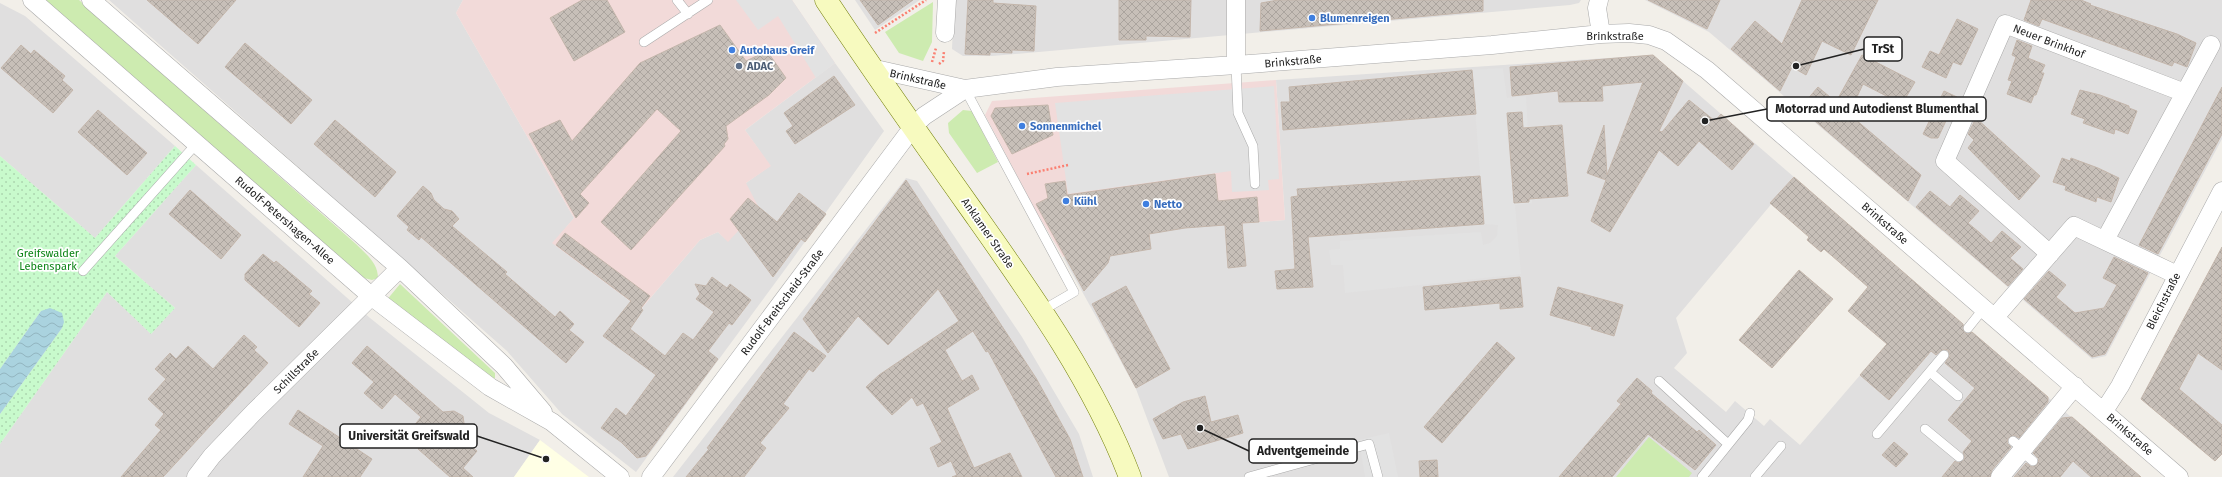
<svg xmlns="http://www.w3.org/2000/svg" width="2222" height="477" font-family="'Fira Sans',sans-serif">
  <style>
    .residential { fill: #e0dfdf }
    .commercial { fill: #f2dad9 }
    .education { fill: #ffffe5 }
    .grass { fill: #cdebb0 }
    .park { fill: url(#park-dots) }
    .parking { fill: #e2e2e2 }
    .water { fill: url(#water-waves) }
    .building { fill: url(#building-cross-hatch); stroke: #c4b6ab }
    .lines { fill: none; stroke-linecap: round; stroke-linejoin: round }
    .lane-casing { stroke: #a9a9a9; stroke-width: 10 }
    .street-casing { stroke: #a9a9a9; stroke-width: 19 }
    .secondary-casing { stroke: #707d05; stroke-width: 23 }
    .path { stroke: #fa8072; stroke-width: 2.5; stroke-dasharray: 2 2; stroke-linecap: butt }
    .lane { stroke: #fff; stroke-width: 9 }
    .street { stroke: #fff; stroke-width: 18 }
    .secondary { stroke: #f7fabf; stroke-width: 22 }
    .shop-dot { fill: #3f7fe0; stroke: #fff; stroke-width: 1.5 }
    .service-dot { fill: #5c6f8a; stroke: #fff; stroke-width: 1.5 }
    .labels { text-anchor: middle; stroke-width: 3.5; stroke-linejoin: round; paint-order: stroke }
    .shop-label { font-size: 11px; font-weight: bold; fill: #366cbe; stroke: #fff; text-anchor: start }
    .street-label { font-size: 11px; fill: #222; stroke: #fff }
    .service-label { font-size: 11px; font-weight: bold; fill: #4e5e75; stroke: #fff; text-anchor: start }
    .park-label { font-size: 11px; fill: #0c8416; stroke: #fff }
    .leader { fill: none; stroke: #222; stroke-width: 1.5 }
    .callout-dot { fill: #222; stroke: #fff; stroke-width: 1.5 }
    .callout { fill: #fff; stroke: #222; stroke-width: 1.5 }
    .callout-label { font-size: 12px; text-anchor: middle; font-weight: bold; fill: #222 }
  </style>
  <defs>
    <pattern id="park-dots" width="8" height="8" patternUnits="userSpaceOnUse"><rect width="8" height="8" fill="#c8facc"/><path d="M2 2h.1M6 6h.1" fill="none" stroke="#acd6af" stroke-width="1.8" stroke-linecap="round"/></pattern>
    <pattern id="water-waves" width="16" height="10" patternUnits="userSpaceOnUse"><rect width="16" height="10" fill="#aad3df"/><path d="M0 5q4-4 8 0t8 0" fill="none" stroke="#92b5bf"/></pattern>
    <pattern id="building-cross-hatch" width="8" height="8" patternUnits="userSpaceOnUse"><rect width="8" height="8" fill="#c7bfb8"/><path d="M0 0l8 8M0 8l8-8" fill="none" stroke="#aba49e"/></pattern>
  </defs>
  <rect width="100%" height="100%" fill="#f2efe9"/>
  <!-- residential -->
  <path class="residential" d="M109 0H463L456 13 574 218 553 243 641 309 700 240 718 232 728 241 746 183 770 166 745 130 835 63 884 131 789 264 636 472 562 414 507 351Z
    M855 0H920L875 30Z
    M954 0H1581L1579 3 1570 5 992 56H963L952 49Z
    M1645 0H2222V139L2106 356 2092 359 1709 32Z
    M0 3 25 16 175 146 95 238 0 156Z
    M1653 55 1794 177 1676 318 1687 353 1674 368 1726 412 1735 401 1764 426 1770 419 1800 445 1929 295 2141 477H1169L1136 389 1063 257 1089 243 1185 228 1285 220 1276 80Z
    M196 165 370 318 489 413 540 440 514 477H0V444L107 292 151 334 175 308 115 256Z
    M906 178 917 181 1022 337 1079 434 1093 477H673Z
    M2222 247V454L2215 461 2141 398Z"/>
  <!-- commercial -->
  <path class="commercial" d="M463 0H792L835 63 745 130 771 166 746 183 759 208 728 242 718 232 700 240 641 309 552 243 574 218 456 13Z
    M1276 80 1285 220 1185 228 1089 243 1063 257 1033 206 985 115 992 101Z"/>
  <!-- education -->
  <path class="education" d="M540 440 589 477H514Z"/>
  <!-- grass -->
  <path class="grass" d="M45 0H79L356 244C366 254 378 263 378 278L372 280 364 278Z
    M933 2 932 42 923 61 899 53 885 32Z
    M963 110 972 111 998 162 977 173 949 133 948 123Z
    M400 284 495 373V378L491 380 386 301Z
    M1649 437 1692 473 1689 477H1616Z"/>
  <!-- park -->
  <path class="park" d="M175 146 196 165 115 256 175 308 151 334 107 292 0 444V414L62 328 41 311 0 369V156L95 238Z"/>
  <!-- parking -->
  <path class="parking" d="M736 0H792L835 63 816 78 778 16 758 30Z
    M1503 68 1507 98 1526 96 1532 203 1515 205 1521 274 1345 293 1343 265H1331L1329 250 1340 249V241L1481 232 1483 245 1490 243 1497 236 1498 225 1484 224 1472 70Z
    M1274 86 1279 179 1268 180 1269 190 1232 192 1231 171 1068 194 1055 103Z
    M1389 433 1398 477H1365L1359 440Z"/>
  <!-- water -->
  <path class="water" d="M50 308 62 313 64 322 62 328 0 414V369L41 311Z"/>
  <!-- building -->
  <path class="building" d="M147 0H236L198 44Z
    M582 0H607L625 32 574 61 550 18Z
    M860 0H913L878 25Z
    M968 0H993V3L1036 6 1034 51 1012 50V53L990 52V55L965 54Z
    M1119 0H1191L1190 37 1146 36V40H1119Z
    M1278 0H1483V11L1260 31 1261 3Z
    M1648 0H1720L1707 29Z
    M1802 0H1878L1851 55 1822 41 1806 75 1792 67 1780 91 1731 49 1755 21 1782 44Z
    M2031 0H2081L2091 4 2090 5 2177 34 2196 43 2187 67 2174 62 2172 66 2042 19 2039 26 2024 20Z
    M1957 19 1978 29 1961 65 1953 62 1946 78 1922 67 1930 51 1939 55Z
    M720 25 746 61 767 51 786 78 769 95 726 126 728 139 724 144 725 146 631 250 601 222 681 131 657 109 580 194 589 203 576 218 529 134 560 120 572 141 640 63Z
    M2017 40 2032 46 2028 58 2045 65 2041 73H2044L2036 95H2034L2031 103 2007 94 2012 81 2008 80 2016 57 2012 55Z
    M245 43 312 100 291 124 225 67Z
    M21 45 31 54 34 50 65 76 62 80 73 90 53 113 1 68Z
    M1653 55 1683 81 1659 131 1662 132 1689 100 1715 121 1721 114 1754 144 1732 170 1699 141 1678 166 1659 150 1610 232 1591 221 1606 180 1587 173 1604 125 1607 175 1643 82 1602 86 1603 101 1559 102 1558 91 1512 96 1510 67Z
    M1862 55 1915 82 1902 104 1863 84 1849 114 1921 175 1908 201 1800 108 1818 87 1836 102Z
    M1472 70 1476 114 1283 130 1281 102H1290L1289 87Z
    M834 76 855 105 795 144 786 131 793 126 784 113Z
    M2222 87V134L2158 254 2139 245Z
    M2080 90 2100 95 2129 106V108L2137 111 2128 134 2115 129 2114 134 2100 129 2083 123 2085 119 2071 114Z
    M1944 91 1957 97 1938 138H1931L1923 134Z
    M1048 105 1053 135 1012 154 991 116 995 108Z
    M98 110 147 153 127 175 78 132Z
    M1522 112 1523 128 1562 125 1568 196 1529 199V202L1514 203 1507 113Z
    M1976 118 2040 176 2019 200 1968 148 1974 140 1968 134Z
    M335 120 396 172 375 197 314 144Z
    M2062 158 2070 161 2071 158 2098 168 2119 178 2111 202 2097 197 2096 202 2065 190 2066 186 2053 182Z
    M1215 174 1218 201 1257 197 1259 222 1242 223 1246 266 1228 268 1225 225 1185 228 1149 234 1151 249 1110 256 1108 263 1084 291 1036 204 1048 198 1045 184 1065 181 1067 195Z
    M1480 176 1484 224 1308 237 1313 287 1277 289 1275 271 1295 269 1291 197 1298 196 1297 189Z
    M1794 177 1963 324 1964 332 1967 334 1972 332 2048 397V402L2019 438 2014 435 2008 438 2007 443 2011 447 1992 470 1990 477H1942L1955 461 1958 463 1963 461 1965 458 1963 452 1972 441 1948 420 1975 388 1945 363 1950 356 1948 350H1942L1936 355 1931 351 1889 400 1860 375 1887 344 1848 311 1868 287 1824 249 1821 252 1807 240 1809 237 1770 203Z
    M906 180 1036 378 1070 439 1083 477H1056L988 351 986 352 973 331 945 350 962 381 972 375 979 389 947 408 974 468 1010 453 1022 477H952L957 475 951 461 938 467 930 448 942 442 923 403 917 406 912 397 892 415 866 387 879 375 959 321 938 289 888 345 858 316 828 353 803 319Z
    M423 186 431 193 434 200 444 209 452 211 459 219 452 226 507 272 505 274 555 317 560 311 574 324 569 330 584 342 566 363 421 237 419 240 407 230 409 227 397 216Z
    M190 190 241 235 221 259 169 214Z
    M1930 191 1950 207 1960 195 1979 211 1968 223 1980 233 1991 243 2002 231 2021 247 2010 258 2023 269 2008 286 1916 207Z
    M799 193 826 214 805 242 801 239 773 277 730 219 748 198 777 222Z
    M565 233 650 296 641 308 643 310 630 329 665 356 683 333 693 340 714 312 696 299 700 294 695 284 706 286 712 277 727 288 730 284 751 300 732 325 729 323 708 351 718 359 646 456 637 458 621 442 601 428 616 408 626 416 656 375 603 336 631 301 556 245Z
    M2222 247V370L2198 353 2179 389 2222 425V454L2215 461 2141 399Z
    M263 254 274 263 276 261 312 291 309 294 320 303 299 327 245 280V274Z
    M2114 257 2148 273 2105 354 2092 357 2024 299 2049 271 2066 285 2056 297 2075 313 2104 308 2117 285 2103 278Z
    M1799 270 1833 299 1772 368 1739 340Z
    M1520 277 1523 307 1500 309V303L1425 310 1423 287Z
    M1126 286 1170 369 1136 388 1092 304Z
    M1558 287 1623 305 1614 336 1591 329 1592 327 1550 315Z
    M794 332 826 356 813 372 809 369 783 404 789 408 760 443 766 448 744 477H686L709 449 707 448Z
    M244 335 257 347 254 350 268 363 163 477H121L161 430 155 425 164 414 148 399 166 379 155 369 170 353 176 359 188 346 213 369Z
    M1497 342 1515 358 1442 443 1424 427Z
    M367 346 443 412 454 411 463 416 465 430 475 439 470 445 477 451 463 468 473 477H450L418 449 427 438 413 427 421 417 395 394 382 409 364 393 374 382 352 363Z
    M1637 378 1652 391 1651 393 1697 432 1699 430 1716 445 1695 470 1648 434 1612 477H1559L1621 404 1617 401Z
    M1205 396 1211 422 1238 415 1243 433 1188 449 1181 434 1163 439 1153 419 1183 402Z
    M298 410 372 459 360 477H303L323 446 289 424Z
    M2072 417 2110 450 2141 477H2091L2073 461 2060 477H2014L2026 463 2032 467 2037 465 2039 459 2033 453 2062 418Z
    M1894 442 1908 454 1896 467 1882 455Z
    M1437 460 1438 477H1420L1419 461Z"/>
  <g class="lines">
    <!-- lane casing -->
    <g class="lane-casing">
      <path id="lane" d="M677 0 688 14
        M644 42 708 0
        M1236 65 1238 113 1253 146 1255 184
        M965 89 1074 292 1043 310
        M83 271 197 143
        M1968 328 1984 308
        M1930 372 1958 396
        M1659 381 1728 444
        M1925 429 1959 457
        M1877 434 1944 355
        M2013 441 2023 449
        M2021 451 2033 461
        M1249 477 1369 444 1378 477
        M1702 477 1748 420 1750 413
        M1755 477 1781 446"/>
    </g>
    <!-- street casing -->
    <g class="street-casing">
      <path id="street" d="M32 0 371 296 490 387 552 422 620 477
        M91 0 400 268 504 366 543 412
        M1236 0V65
        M1599 0 1597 8 1601 34
        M945 33 947 0
        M871 68 965 89 1057 77 1236 65 1492 45 1601 34 1629 33 1649 35 1666 41 1707 70 2179 477
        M2105 240 2211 45
        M2050 254 1945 161 2005 24 2185 93
        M1995 317 2074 226 2177 275
        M2104 411 2120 386 2222 191
        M196 477 212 456 254 412 400 268
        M651 477 913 127 924 116 965 89
        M2000 477 2075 386"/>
    </g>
    <!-- secondary casing -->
    <g class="secondary-casing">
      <path id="secondary" d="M826 0C873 71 922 140 971 209 1031 294 1093 380 1130 477"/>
    </g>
    <!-- path -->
    <path class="path" d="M875 33 926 0
      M932 62 936 48
      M939 64 943 61 944 51
      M1027 174 1068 165"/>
    <!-- lane -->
    <use href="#lane" class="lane"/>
    <!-- street -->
    <use href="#street" class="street"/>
    <!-- secondary -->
    <use href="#secondary" class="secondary"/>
  </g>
  <!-- markers -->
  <g class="shop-dot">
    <circle cx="1312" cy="18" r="4"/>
    <circle cx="732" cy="50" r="4"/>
    <circle cx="1022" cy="126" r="4"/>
    <circle cx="1066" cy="201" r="4"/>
    <circle cx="1146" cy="204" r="4"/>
  </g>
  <circle class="service-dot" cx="739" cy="66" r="4"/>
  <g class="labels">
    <!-- shop labels -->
    <g class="shop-label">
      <text x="1320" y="22">Blumenreigen</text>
      <text x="740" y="54">Autohaus Greif</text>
      <text x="1030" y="130">Sonnenmichel</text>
      <text x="1074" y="205">Kühl</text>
      <text x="1154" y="208">Netto</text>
    </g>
    <!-- street labels -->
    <g class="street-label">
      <text x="1615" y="40">Brinkstraße</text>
      <text transform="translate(2049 41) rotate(21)" y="4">Neuer Brinkhof</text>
      <text transform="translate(1293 61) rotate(-5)" y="4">Brinkstraße</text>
      <text transform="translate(918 79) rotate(13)" y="4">Brinkstraße</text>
      <text transform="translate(285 220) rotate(41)" y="4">Rudolf-Petershagen-Allee</text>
      <text transform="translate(1885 223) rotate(41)" y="4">Brinkstraße</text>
      <text transform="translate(988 233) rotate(55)" y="4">Anklamer Straße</text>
      <text transform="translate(2163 301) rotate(-63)" y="4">Bleichstraße</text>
      <text transform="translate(782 302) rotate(-53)" y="4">Rudolf-Breitscheid-Straße</text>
      <text transform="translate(296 371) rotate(-45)" y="4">Schillstraße</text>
      <text transform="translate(2130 434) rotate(41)" y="4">Brinkstraße</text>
    </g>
    <!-- service labels -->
    <g class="service-label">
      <text x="747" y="70">ADAC</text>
    </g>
    <!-- park labels -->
    <g class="park-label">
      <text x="48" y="257">Greifswalder<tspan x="48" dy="13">Lebenspark</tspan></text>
    </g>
  </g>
  <!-- callouts -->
  <path class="leader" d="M1796 66L1864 49M1705 121L1767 109M546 459L477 436M1200 428L1249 451"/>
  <g class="callout-dot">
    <circle cx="1796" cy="66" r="4"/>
    <circle cx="1705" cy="121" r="4"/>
    <circle cx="546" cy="459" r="4"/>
    <circle cx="1200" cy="428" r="4"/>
  </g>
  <g class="callout">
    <rect x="1864" y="37" width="38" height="24" rx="4"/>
    <rect x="1767" y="97" width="219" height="24" rx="4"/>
    <rect x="340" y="424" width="137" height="24" rx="4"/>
    <rect x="1249" y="439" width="108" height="24" rx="4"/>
  </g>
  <g class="callout-label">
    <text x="1883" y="53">TrSt</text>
    <text x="1877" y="113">Motorrad und Autodienst Blumenthal</text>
    <text x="409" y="440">Universität Greifswald</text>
    <text x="1303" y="455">Adventgemeinde</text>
  </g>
</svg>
